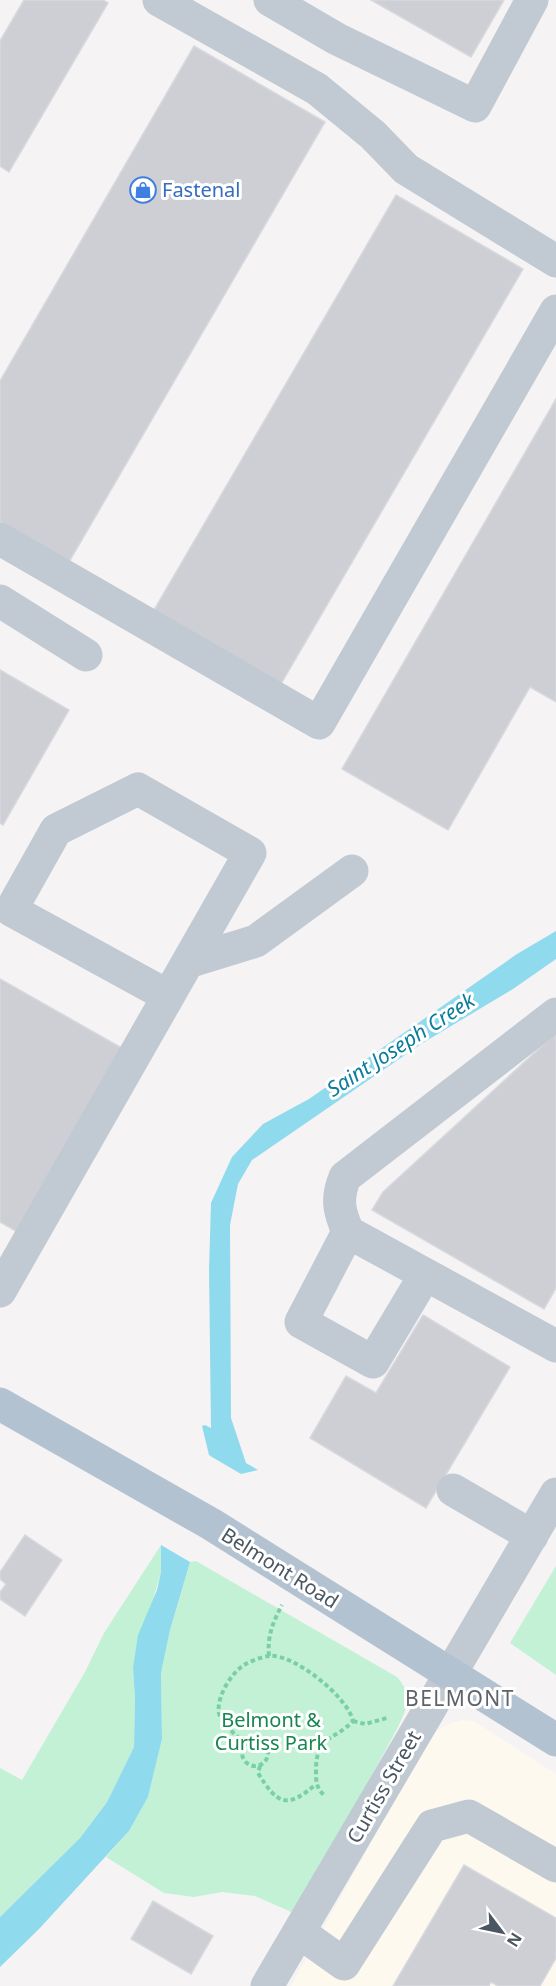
<svg xmlns="http://www.w3.org/2000/svg" width="556" height="1986" font-family="'Noto Sans',sans-serif">
  <style>
    .commercial { fill: #fdf9ef }
    .green { fill: #c3f1d5 }
    .water { fill: #90daee }
    .building { fill: #cdcfd5; stroke: #d7d9de; stroke-width: 1.5 }
    .lines { fill: none; stroke-linecap: round; stroke-linejoin: round }
    .path { stroke: #7ad0a6; stroke-width: 4; stroke-dasharray: 4.5 3; stroke-linecap: butt }
    .minor { stroke: #c1cad2; stroke-width: 33 }
    .major { stroke: #b3c2d1; stroke-width: 33 }
    .labels { text-anchor: middle; stroke-width: 6; stroke-linejoin: round; paint-order: stroke }
    .shop-label { font-size: 20px; fill: #366cbe; stroke: #fff; text-anchor: start }
    .street-label { font-size: 20px; fill: #4a5661; stroke: #fff }
    .park-label { font-size: 20px; fill: #17864f; stroke: #fff }
    .water-label { font-size: 21px; font-style: italic; fill: #0c7c9b; stroke: #fff }
    .neighbourhood-label { font-size: 21px; letter-spacing: 1.5px; fill: #5f6368; stroke: #fff }
  </style>
  <rect width="100%" height="100%" fill="#f5f3f3"/>
  <!-- commercial -->
  <path class="commercial" d="M462 1720 474 1721 556 1774V1986H291L425 1746 436 1731 450 1723Z"/>
  <!-- green -->
  <path class="green" d="M161 1545V1572L133 1668 135 1698 134 1747 107 1802 80 1838 0 1917V1768L22 1780 85 1672 104 1633Z
    M196 1561 397 1677C414 1696 407 1708 397 1729L296 1914 255 1896 222 1892 194 1897 164 1893 106 1857 129 1831 148 1797 162 1739 161 1673 170 1630 190 1562Z
    M556 1566V1675L510 1643Z"/>
  <!-- water -->
  <path class="water" d="M556 931V959L513 989 421 1044 252 1160 238 1184 230 1225 231 1418 246 1463 258 1470 241 1474 212 1457 209 1455 202 1426 205 1425 211 1428 209 1269 211 1203 232 1157 263 1124 309 1099 517 954Z
    M161 1545 190 1562 170 1630 161 1673 162 1739 148 1797 129 1831 39 1929 0 1967V1917L80 1838 107 1802 134 1747 135 1698 133 1668 138 1635 157 1590 161 1572Z"/>
  <!-- building -->
  <path class="building" d="M24 0H103L108 3 9 172 0 166V41Z
    M371 0H504L471 57Z
    M194 46 325 122 69 562 0 522V381Z
    M396 195 523 269 281 684 154 610Z
    M556 399V702L530 687 448 830 342 769Z
    M0 670 69 710 3 825 0 823Z
    M0 979 129 1052 24 1236 0 1222Z
    M556 1033V1288L544 1309 372 1210 383 1192Z
    M423 1315 510 1367 426 1508 310 1438 346 1376 376 1393Z
    M25 1535 62 1560 25 1616 0 1599V1592L6 1584 0 1579V1572Z
    M464 1865 556 1918V1958L540 1986H498L491 1982 489 1986H393Z
    M153 1901 213 1936 191 1974 131 1939Z"/>
  <g class="lines">
    <!-- path -->
    <path class="path" d="M269 1656C267 1636 273 1622 282 1605
      M353 1721 365 1724 387 1718
      M242 1753a13 13 0 1 1 26 0a13 13 0 1 1-26 0Z
      M245 1744C238 1737 220 1722 219 1713 216 1698 231 1673 244 1665 249 1662 263 1656 269 1656 293 1653 348 1697 353 1721 333 1742 316 1734 316 1771 316 1782 316 1788 325 1796
      M260 1766 258 1773C277 1804 287 1810 316 1784"/>
    <!-- minor -->
    <path class="minor" d="M159 0 317 89 373 135 406 169 556 261
      M270 0 337 39 475 106 532 0
      M0 539 319 723 556 311
      M0 601 86 655
      M188 962 256 941 352 871
      M556 1014 345 1177C336 1199 339 1211 348 1232L556 1346
      M348 1232 301 1322 373 1362 425 1275
      M0 1291 250 853 138 789 56 830 11 910 168 996
      M453 1490 532 1536
      M299 1932 344 1964 432 1826 469 1816 556 1866
      M267 1986 556 1494"/>
    <!-- major -->
    <path class="major" d="M0 1404 211 1524 556 1740"/>
  </g>
  <!-- icons -->
  <defs>
    <g id="shop-ring" transform="scale(1.35)"><circle r="9.5" fill="#fff" stroke="#3f7fe0" stroke-width="1.5"/><path d="M-5-2.5h2.3a2.7 3.5 0 0 1 5.4 0H5L5.5 6h-11ZM-1.5-2.5h3a1.5 2.3 0 0 0-3 0Z" fill="#3f7fe0"/></g>
  </defs>
  <g fill-rule="evenodd">
    <use href="#shop-ring" x="143" y="190"/>
  </g>
  <g class="labels">
    <!-- shop labels -->
    <g class="shop-label">
      <text x="162" y="197">Fastenal</text>
    </g>
    <!-- street labels -->
    <g class="street-label">
      <text transform="translate(280 1568) rotate(32)" y="7">Belmont Road</text>
      <text transform="translate(384 1787) rotate(-60)" y="7">Curtiss Street</text>
    </g>
    <!-- park labels -->
    <g class="park-label">
      <text x="271" y="1727">Belmont &amp;<tspan x="271" dy="23">Curtiss Park</tspan></text>
    </g>
    <!-- water labels -->
    <g class="water-label">
      <text transform="translate(401 1045) rotate(-33)" y="7">Saint Joseph Creek</text>
    </g>
    <!-- neighbourhood labels -->
    <g class="neighbourhood-label">
      <text x="460" y="1706">BELMONT</text>
    </g>
  </g>
  <!-- north arrow -->
  <g transform="translate(502 1932) rotate(122)" stroke="#ffffff" stroke-width="4.5" paint-order="stroke">
  <path d="M0-4.5L10 22L0 15L-10 22Z" fill="#4a5661"/>
  <text y="-9" font-size="16" font-weight="bold" text-anchor="middle" fill="#4a5661">N</text>
  </g>
</svg>
